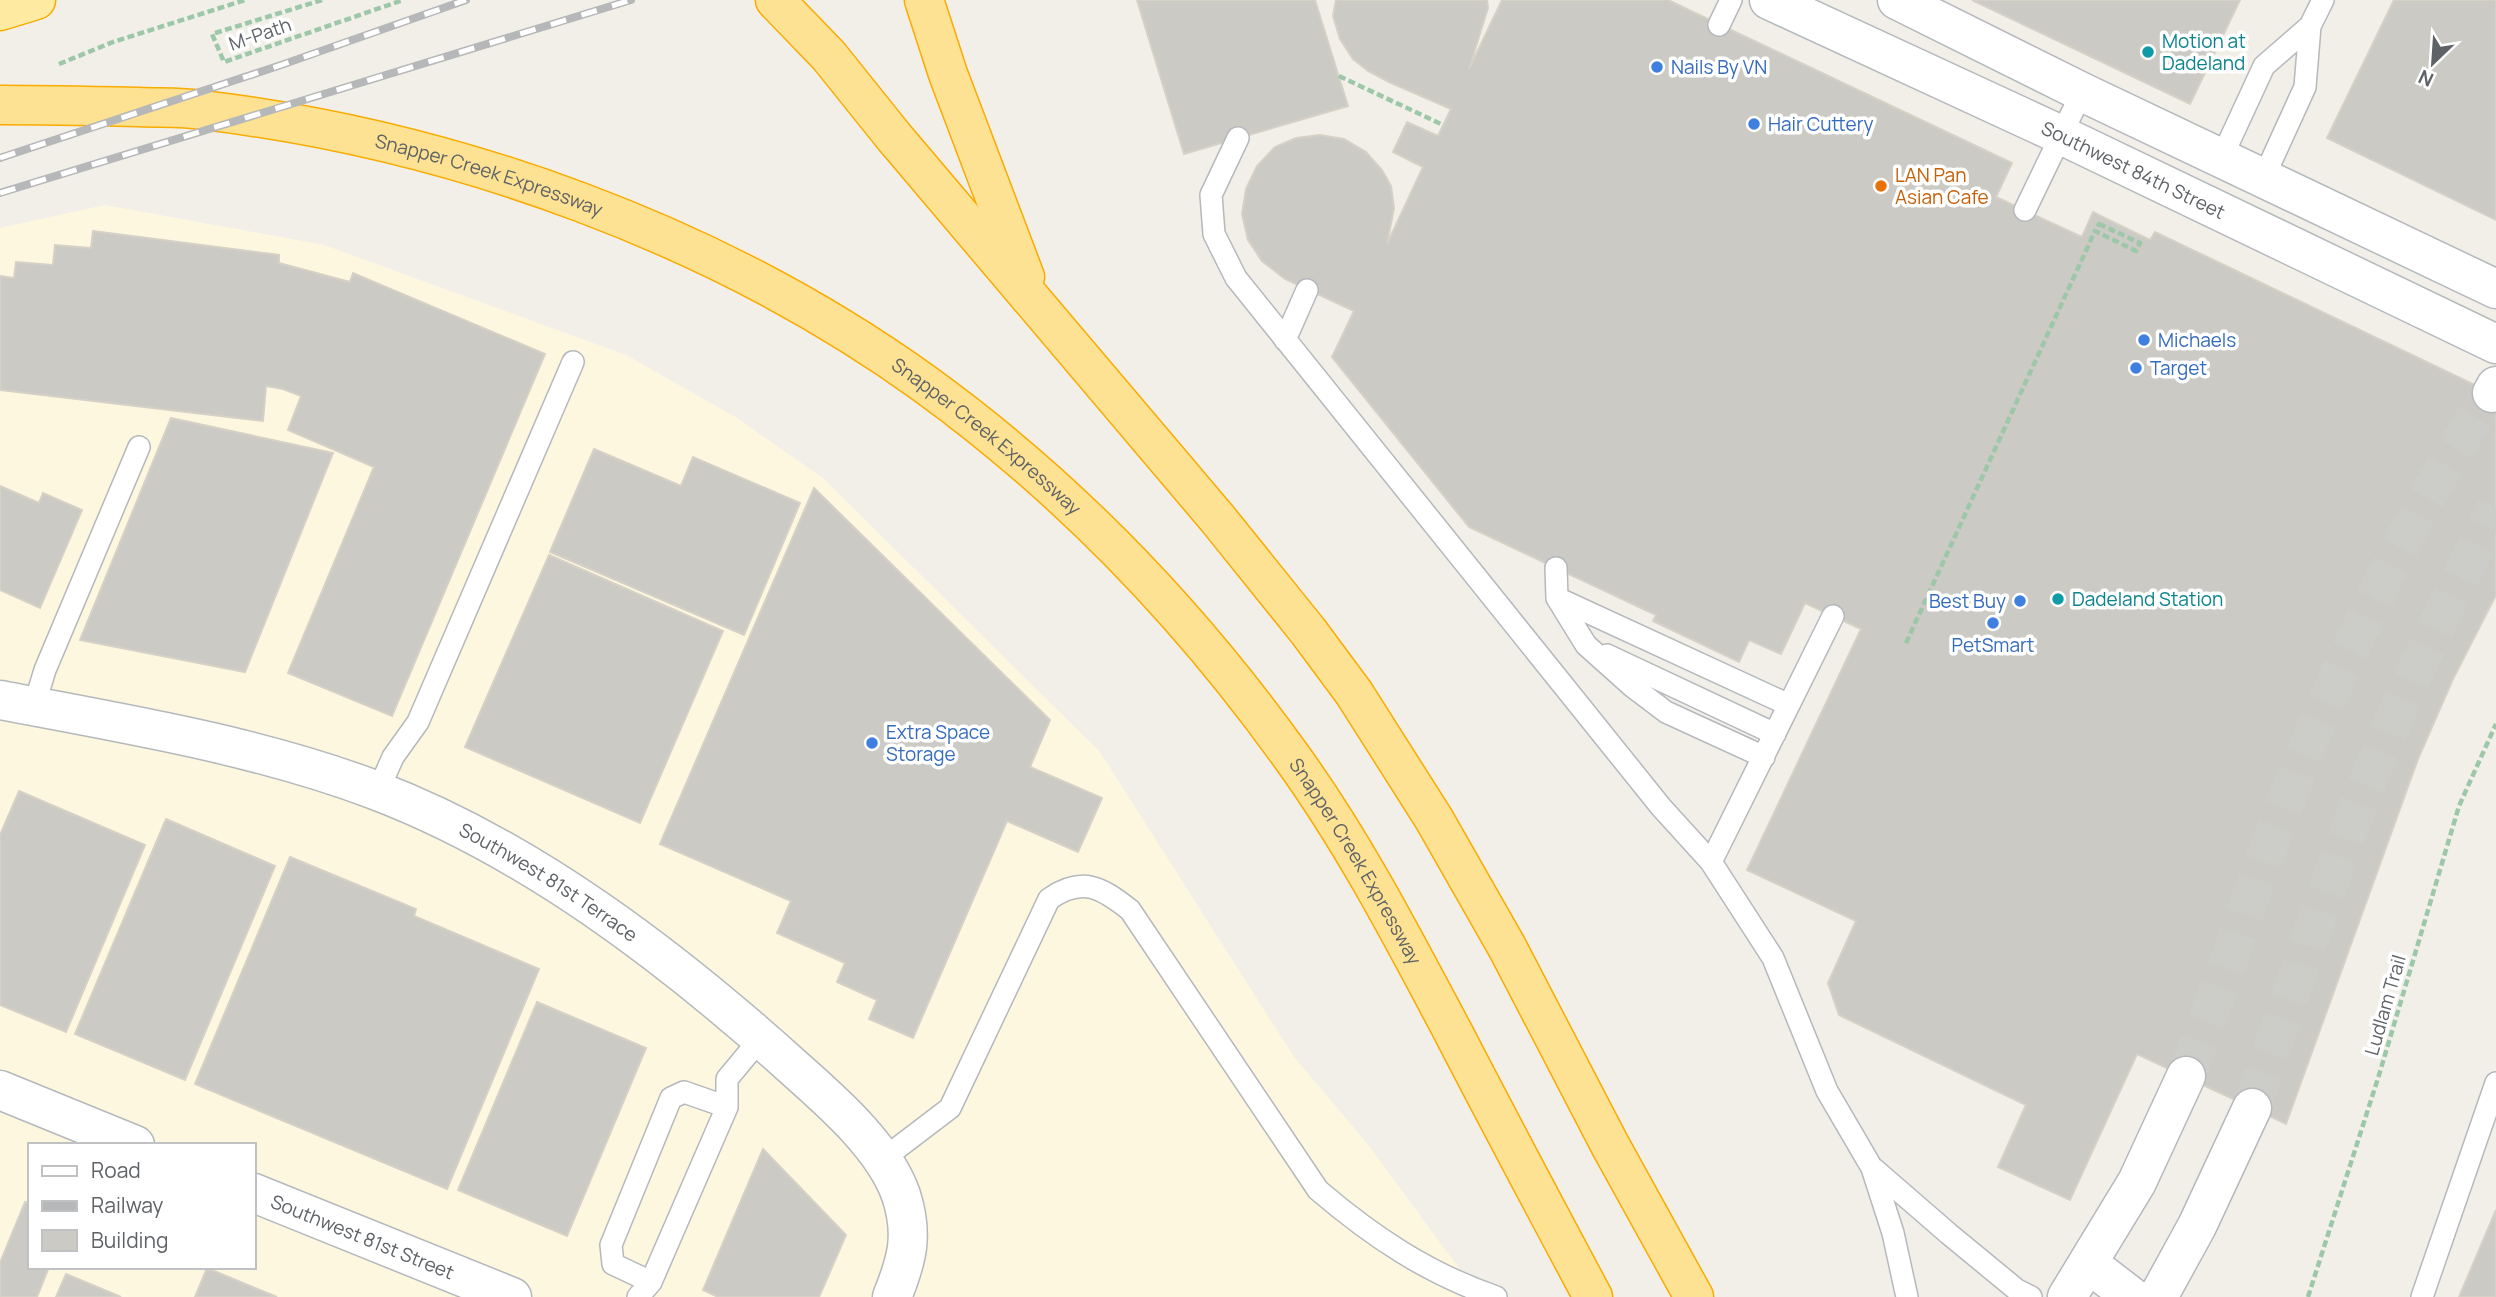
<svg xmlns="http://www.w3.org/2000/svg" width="2496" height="1297" font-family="Manrope,sans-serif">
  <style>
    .commercial { fill: #fef7e0; fill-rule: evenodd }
    .building { fill: #cccac5; stroke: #d6d1c6; stroke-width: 2 }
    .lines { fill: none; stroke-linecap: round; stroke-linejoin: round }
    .tertiary-tunnel { stroke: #ccccc8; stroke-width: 38; stroke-dasharray: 38 19; stroke-linecap: butt }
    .service-casing { stroke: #b5b8bc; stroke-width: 24 }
    .minor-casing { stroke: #b5b8bc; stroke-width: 41 }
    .tertiary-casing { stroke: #b5b8bc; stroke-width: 41 }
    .trunk-casing { stroke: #f9ab00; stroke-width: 41 }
    .motorway-casing { stroke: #f9ab00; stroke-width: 41 }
    .path { stroke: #9cc7a9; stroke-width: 4.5; stroke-dasharray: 7 3.5; stroke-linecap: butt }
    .service { stroke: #fff; stroke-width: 21 }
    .minor { stroke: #fff; stroke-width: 38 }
    .tertiary { stroke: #fff; stroke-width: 38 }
    .trunk { stroke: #feeaa1; stroke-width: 38 }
    .motorway { stroke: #fde293; stroke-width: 38 }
    .rail-casing { stroke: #b6b7b8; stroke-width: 8 }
    .rail { stroke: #fff; stroke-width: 5; stroke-dasharray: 16; stroke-linecap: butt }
    .culture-dot { fill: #0f9aa8; stroke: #fff; stroke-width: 2.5 }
    .shop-dot { fill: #3f7fe0; stroke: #fff; stroke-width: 2.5 }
    .food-dot { fill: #e8710a; stroke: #fff; stroke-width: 2.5 }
    .labels { text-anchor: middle; stroke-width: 7; stroke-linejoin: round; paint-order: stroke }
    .street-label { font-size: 19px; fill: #5f6368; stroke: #fff }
    .culture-label { font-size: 19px; fill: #0d838f; stroke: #fff; text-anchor: start }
    .shop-label { font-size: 19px; fill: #366cbe; stroke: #fff; text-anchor: start }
    .food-label { font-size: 19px; fill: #c56008; stroke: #fff; text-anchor: start }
  </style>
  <rect width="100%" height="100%" fill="#f1efe8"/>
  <!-- commercial -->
  <path class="commercial" d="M105 205 324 245 626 355 737 418 824 479 1100 752 1294 1057 1366 1142 1480 1297H0V228ZM30 1145H254V1267H30Z"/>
  <!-- building -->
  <path class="building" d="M1137 0H1315L1348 106 1184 154Z
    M1336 0H1487L1488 8 1469 69 1502 0H1668L2012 163 1996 197 2082 237 2093 212 2150 240 2155 232 2496 395V595L2453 679 2418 759 2286 1124 2137 1054 2070 1200 1998 1167 2026 1105 1839 1015 1828 983 1856 921 1747 870 1861 629 1805 603 1781 654 1749 640 1739 662 1653 621 1656 615 1469 527 1332 357 1354 311 1285 279 1262 261 1248 240 1242 214 1246 189 1257 166 1275 147 1296 138 1320 135 1344 139 1366 152 1382 170 1391 186 1394 208 1387 244 1423 167 1393 152 1407 122 1438 136 1451 109 1389 82 1368 71 1353 59 1340 39 1333 16Z
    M1972 0H2240L2190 104Z
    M2394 0H2496V220L2327 138Z
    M93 231 279 255V263L350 282 353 273 545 354 392 716 288 673 374 467 288 430 301 396 283 389 266 386 263 421 0 390V276L14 278 16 262 53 265 55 245 91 248Z
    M171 418 333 453 245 672 80 640Z
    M594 449 681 486 693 457 800 503 744 635 550 552Z
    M0 486 39 503 43 493 82 510 40 608 0 590Z
    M814 488 1050 720 1030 767 1102 798 1078 852 1007 821 913 1038 869 1019 877 1000 837 982 845 963 777 933 791 901 660 844Z
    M549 555 723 631 640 823 465 747Z
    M19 791 145 845 66 1032 0 1005V835Z
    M166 819 275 866 185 1080 75 1034Z
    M290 857 416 909 414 916 539 969 447 1189 195 1084Z
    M537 1002 646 1048 567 1236 458 1190Z
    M763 1149 846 1235 819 1297H718L703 1290Z
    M25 1202 30 1204V1267H49L37 1297H0V1263Z
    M2496 1210V1297H2459Z
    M207 1268 277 1297H195Z
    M66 1274 121 1297H56Z"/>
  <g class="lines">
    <!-- tertiary-tunnel -->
    <path class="tertiary-tunnel" d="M2186 1076C2224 981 2253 883 2291 788 2311 735 2334 684 2358 633 2398 548 2438 470 2492 393
      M2252 1108C2295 985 2334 859 2386 738 2419 660 2456 584 2496 508"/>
    <!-- service casing -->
    <g class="service-casing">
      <path id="service" d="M1719 25 1731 0
        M1238 138 1211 195 1214 234 1236 278 1661 807 1711 862 1773 958 1827 1091 1872 1168 1893 1233 1907 1297
        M2221 159 2264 66 2310 26
        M2263 179 2305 87 2310 26 2323 0
        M2025 210 2082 92
        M1285 340 1307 290
        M1556 568 1557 598 1586 645 1633 687 1666 712 1764 757
        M1557 598 1789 705
        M1607 655 1775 734
        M34 706 45 670 139 447
        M378 791 393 757 418 722 573 362
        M1711 862 1833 616
        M883 1159 950 1108 1049 899C1082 876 1101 887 1130 910L1318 1190C1373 1237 1427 1273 1496 1297
        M1874 1169 1949 1234 2017 1290 2031 1297
        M651 1282 613 1264 611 1245 671 1098 684 1092 727 1107
        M638 1297 651 1282 727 1107V1079L761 1038
        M2422 1297 2496 1083"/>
    </g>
    <!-- minor casing -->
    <g class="minor-casing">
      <g id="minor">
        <path id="s1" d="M1769 0 2061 135 2496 344"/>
        <path d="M1897 0 2082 92 2496 289"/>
        <path id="s2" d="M0 700C126 724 255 745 375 790 530 849 671 957 793 1067 831 1101 884 1146 901 1195 914 1235 907 1260 892 1297"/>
        <path d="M0 1090 135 1145"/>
        <path id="s3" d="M254 1193 512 1297"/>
      </g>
    </g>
    <!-- tertiary casing -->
    <g class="tertiary-casing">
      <path id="tertiary" d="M2492 393 2496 386
        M2089 1264 2132 1297
        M2067 1297 2137 1182 2186 1076
        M2158 1297 2197 1226 2252 1108"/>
    </g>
    <!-- trunk casing -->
    <g class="trunk-casing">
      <path id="trunk" d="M0 11 36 0"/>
    </g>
    <!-- motorway casing -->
    <g class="motorway-casing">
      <g id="motorway">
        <path d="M775 0 829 56 894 137 1217 518 1308 631 1354 693 1434 819 1507 947 1610 1145 1694 1297"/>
        <path d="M924 0 948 74 1025 277"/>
        <path id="s4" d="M0 105C46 105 93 106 139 107 160 108 182 107 203 110 456 140 718 235 925 384 1067 487 1189 614 1291 756 1354 843 1403 938 1453 1032 1499 1121 1546 1209 1593 1297"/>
      </g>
    </g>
    <!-- path -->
    <path class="path" d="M322 0 212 34 224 62 403 0
      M59 64 113 42 245 0
      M1339 76 1443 125
      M2099 224 2140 243 2136 251 2095 231Z
      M1906 643 2095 231
      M2308 1297 2379 1075 2459 806 2496 724"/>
    <!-- service -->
    <use href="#service" class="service"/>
    <!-- minor -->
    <use href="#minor" class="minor"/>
    <!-- tertiary -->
    <use href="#tertiary" class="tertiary"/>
    <!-- trunk -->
    <use href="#trunk" class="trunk"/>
    <!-- motorway -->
    <use href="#motorway" class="motorway"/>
    <!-- rail casing -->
    <g class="rail-casing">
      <path id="rail" d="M0 158 284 64 466 0
        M0 193 631 0"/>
    </g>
    <!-- rail -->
    <use href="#rail" class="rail"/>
  </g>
  <!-- markers -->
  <g class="culture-dot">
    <circle cx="2148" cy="52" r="7"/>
    <circle cx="2058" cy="599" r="7"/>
  </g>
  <g class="shop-dot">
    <circle cx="1657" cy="67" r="7"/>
    <circle cx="1754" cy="124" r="7"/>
    <circle cx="2144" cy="340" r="7"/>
    <circle cx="2136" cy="368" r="7"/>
    <circle cx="2020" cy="601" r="7"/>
    <circle cx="1993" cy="623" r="7"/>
    <circle cx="872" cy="743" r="7"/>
  </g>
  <circle class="food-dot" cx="1881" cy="186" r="7"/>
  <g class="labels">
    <!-- street labels -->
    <g class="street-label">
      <text transform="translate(260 34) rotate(-19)" y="7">M-Path</text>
      <text dy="7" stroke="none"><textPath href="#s1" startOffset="402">Southwest 84th Street</textPath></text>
      <text dy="7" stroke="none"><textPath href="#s4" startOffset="497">Snapper Creek Expressway</textPath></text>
      <text dy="7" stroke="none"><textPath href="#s4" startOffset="1064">Snapper Creek Expressway</textPath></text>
      <text dy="7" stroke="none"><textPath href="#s4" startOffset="1631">Snapper Creek Expressway</textPath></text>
      <text dy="7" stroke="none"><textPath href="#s2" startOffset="583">Southwest 81st Terrace</textPath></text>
      <text transform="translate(2385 1005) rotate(-74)" y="7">Ludlam Trail</text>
      <text dy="7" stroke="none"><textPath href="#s3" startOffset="117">Southwest 81st Street</textPath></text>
    </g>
    <!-- culture labels -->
    <g class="culture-label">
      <text x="2162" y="48">Motion at<tspan x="2162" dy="22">Dadeland</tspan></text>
      <text x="2072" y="606">Dadeland Station</text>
    </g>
    <!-- shop labels -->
    <g class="shop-label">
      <text x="1671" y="74">Nails By VN</text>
      <text x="1768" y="131">Hair Cuttery</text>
      <text x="2158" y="347">Michaels</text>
      <text x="2150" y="375">Target</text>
      <text x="2006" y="608" text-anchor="end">Best Buy</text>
      <text x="1993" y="652" text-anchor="middle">PetSmart</text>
      <text x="886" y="739">Extra Space<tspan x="886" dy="22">Storage</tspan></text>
    </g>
    <!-- food labels -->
    <g class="food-label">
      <text x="1895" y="182">LAN Pan<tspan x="1895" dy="22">Asian Cafe</tspan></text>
    </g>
  </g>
  <!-- legend -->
  <rect x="28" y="1143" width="228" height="126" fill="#ffffff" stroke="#bfc1c3" stroke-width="2"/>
  <rect x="42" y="1166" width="35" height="10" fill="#ffffff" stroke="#bfc1c3" stroke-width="2"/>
  <text x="91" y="1178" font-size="21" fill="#5f6368">Road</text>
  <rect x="42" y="1201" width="35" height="10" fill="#b6b7b8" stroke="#bfc1c3" stroke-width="2"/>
  <text x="91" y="1213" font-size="21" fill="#5f6368">Railway</text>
  <rect x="42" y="1230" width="35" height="21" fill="#cccac5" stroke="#bfc1c3" stroke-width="2"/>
  <text x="91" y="1248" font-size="21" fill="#5f6368">Building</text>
  <!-- north arrow -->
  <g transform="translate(2433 63) rotate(205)" stroke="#ffffff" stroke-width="5" paint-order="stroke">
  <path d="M0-5L12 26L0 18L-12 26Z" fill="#5f6368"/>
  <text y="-10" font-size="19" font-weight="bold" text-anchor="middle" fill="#5f6368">N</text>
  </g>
</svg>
